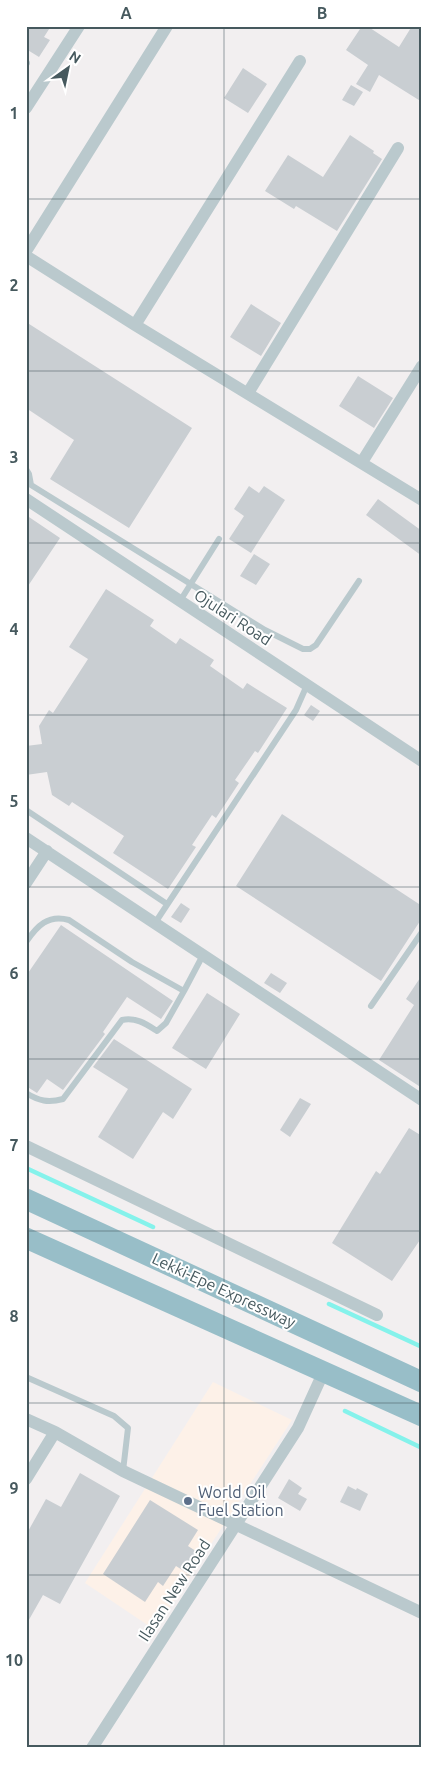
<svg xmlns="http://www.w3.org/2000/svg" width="448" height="1774" font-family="Ubuntu,sans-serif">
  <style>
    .commercial { fill: #fdf1e8 }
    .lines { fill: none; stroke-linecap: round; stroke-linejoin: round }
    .stream { stroke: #85f2eb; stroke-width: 4.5 }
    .building { fill: #c9ced2 }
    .service { stroke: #bac9cd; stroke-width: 6 }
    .minor { stroke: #bac9cd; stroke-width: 12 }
    .trunk { stroke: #98bec8; stroke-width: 21 }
    .grid { fill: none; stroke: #46595e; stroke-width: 1; stroke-opacity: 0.55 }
    .service-dot { fill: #5c6f8a; stroke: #fff; stroke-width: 2 }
    .labels { text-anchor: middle; stroke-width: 4; stroke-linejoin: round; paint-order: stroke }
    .street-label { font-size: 16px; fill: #46595e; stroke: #fff }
    .service-label { font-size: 16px; fill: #4e5e75; stroke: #fff; text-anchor: start }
    .neatline { fill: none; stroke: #46595e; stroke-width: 2 }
    .grid-label { font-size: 16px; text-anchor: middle; font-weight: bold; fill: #46595e }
  </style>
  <rect width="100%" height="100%" fill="#f2eff0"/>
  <!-- commercial -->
  <path class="commercial" d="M213 1382 292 1420 155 1630 85 1583Z"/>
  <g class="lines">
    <!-- stream -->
    <path class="stream" d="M26 1168 153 1227
      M329 1304 422 1347
      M345 1411 422 1448"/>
  </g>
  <!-- building -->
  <path class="building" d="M26 26H51L44 37 50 40 39 57 26 49Z
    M362 26H367L399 47 412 26H422V102L379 75 370 92 356 84 368 65 346 50Z
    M243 68 267 84 248 113 224 98Z
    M351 85 363 92 354 106 342 100Z
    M350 135 374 151 373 153 382 159 337 231 296 206 294 209 265 191 288 155 323 177Z
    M251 304 281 323 261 356 230 337Z
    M26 322 192 428 129 528 50 479 74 440 26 408Z
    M358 376 393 398 374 428 339 406Z
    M249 486 259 493 264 486 285 500 251 553 229 539 244 516 234 509Z
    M378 499 422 531V556L366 515Z
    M26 515 60 538 26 589Z
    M254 554 270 564 256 585 240 576Z
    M106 589 154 620 150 626 176 644 180 638 214 660 210 666 243 689 247 683 287 708 258 753 255 751 235 780 239 783 216 818 212 815 192 845 196 847 168 889 113 853 124 836 72 802 69 806 52 795 47 772 26 775V746L42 744 39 726 49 710 53 713 88 659 69 647Z
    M311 705 320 711 313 721 304 715Z
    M282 814 422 906V918L381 981 236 886Z
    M181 903 190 909 181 923 171 917Z
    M61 925 173 1001 161 1019 127 997 103 1032 105 1034 63 1090 47 1079 37 1093 26 1086V976Z
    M271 973 287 983 280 993 264 983Z
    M422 975V1088L379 1060 414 1005 406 999Z
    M207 993 240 1014 206 1069 172 1048Z
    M114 1039 192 1089 173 1119 163 1112 133 1159 98 1137 128 1089 93 1067Z
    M300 1098 311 1104 290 1137 280 1130Z
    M409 1128 422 1136V1237L392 1281 332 1243 376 1171 380 1174Z
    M80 1473 120 1496 60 1604 43 1595 26 1625V1535L46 1499 61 1507Z
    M289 1479 302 1488 298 1494 307 1499 300 1511 278 1498Z
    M348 1486 356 1490 357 1488 368 1494 360 1511 340 1502Z
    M150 1500 198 1530 188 1546 199 1553 187 1573 176 1566 163 1586 158 1582 145 1602 103 1574Z"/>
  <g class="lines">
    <!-- service -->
    <path class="service" d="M26 63H27
      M26 469 29 474 31 485 265 630 303 649H310L316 645 359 581
      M180 601 219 539
      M26 810 167 904
      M155 923 296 710 307 685
      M26 942C37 926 48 914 69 920L132 962 184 991 203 955
      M371 1006 422 932
      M26 1093C39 1101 48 1103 63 1099L122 1020C136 1017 146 1024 157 1031L166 1023 184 991
      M26 1377 114 1416 128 1428 123 1471"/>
    <!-- minor -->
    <path class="minor" d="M26 108 79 26
      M26 251 167 26
      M26 256 135 325 422 500
      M135 325 300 61
      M248 393 398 148
      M362 462 422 366
      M26 499 422 761
      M26 838 422 1100
      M26 883 47 851
      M26 1146 377 1315
      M26 1419 55 1432 123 1471 422 1613
      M26 1479 55 1432
      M92 1748 298 1428 324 1371"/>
    <!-- trunk -->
    <path class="trunk" d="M26 1199 422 1382
      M26 1238 422 1416"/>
  </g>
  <!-- grid -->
  <path class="grid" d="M224 26V1748M26 199H422M26 371H422M26 543H422M26 715H422M26 887H422M26 1059H422M26 1231H422M26 1403H422M26 1575H422"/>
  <!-- markers -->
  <circle class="service-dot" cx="188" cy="1501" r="5"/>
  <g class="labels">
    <!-- street labels -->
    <g class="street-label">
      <text transform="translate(233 617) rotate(33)" y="6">Ojulari Road</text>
      <text transform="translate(224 1290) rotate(25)" y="6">Lekki-Epe Expressway</text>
      <text transform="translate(174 1590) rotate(-57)" y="6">Ilasan New Road</text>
    </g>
    <!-- service labels -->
    <g class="service-label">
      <text x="198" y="1498">World Oil<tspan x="198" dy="18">Fuel Station</tspan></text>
    </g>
  </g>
  <!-- border -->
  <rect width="448" height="1774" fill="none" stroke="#ffffff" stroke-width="55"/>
  <!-- north arrow -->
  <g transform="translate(68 68) rotate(33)" stroke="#ffffff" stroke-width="4" paint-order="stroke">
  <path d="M0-4L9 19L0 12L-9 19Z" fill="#46595e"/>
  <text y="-8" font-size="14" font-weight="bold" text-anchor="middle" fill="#46595e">N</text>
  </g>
  <rect x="28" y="28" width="392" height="1718" class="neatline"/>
  <g class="grid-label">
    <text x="126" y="19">A</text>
    <text x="322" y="19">B</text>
    <text x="14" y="119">1</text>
    <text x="14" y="291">2</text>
    <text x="14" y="463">3</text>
    <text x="14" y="635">4</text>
    <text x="14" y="807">5</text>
    <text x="14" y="979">6</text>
    <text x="14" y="1151">7</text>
    <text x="14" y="1322">8</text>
    <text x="14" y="1494">9</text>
    <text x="14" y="1666">10</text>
  </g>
</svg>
